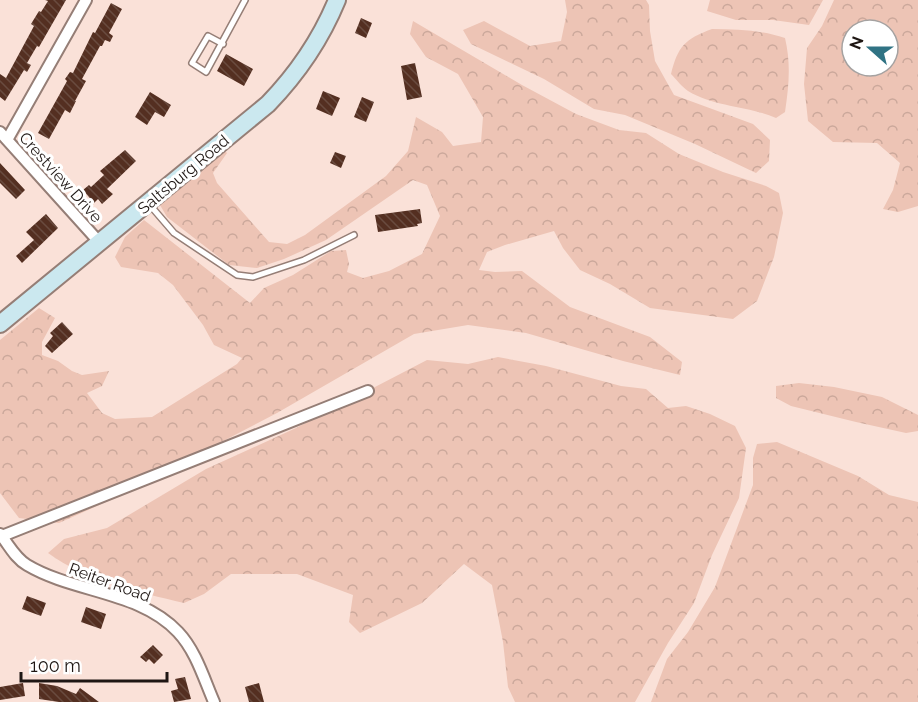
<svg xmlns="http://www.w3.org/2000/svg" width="918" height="702" font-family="Raleway,sans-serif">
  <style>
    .forest { fill: url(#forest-crowns); fill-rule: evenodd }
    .building { fill: url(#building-back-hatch) }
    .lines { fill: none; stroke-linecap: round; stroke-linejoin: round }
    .lane-casing { stroke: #957e76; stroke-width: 8 }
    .street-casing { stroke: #957e76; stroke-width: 14 }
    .secondary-casing { stroke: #957e76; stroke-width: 20 }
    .lane { stroke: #fff; stroke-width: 5 }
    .street { stroke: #fff; stroke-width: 10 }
    .secondary { stroke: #cbe8ef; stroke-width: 16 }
    .labels { text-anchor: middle; stroke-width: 6; stroke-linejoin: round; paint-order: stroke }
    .street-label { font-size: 16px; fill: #1e1613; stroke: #fff }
  </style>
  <defs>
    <pattern id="forest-crowns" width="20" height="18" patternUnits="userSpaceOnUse" patternTransform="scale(1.5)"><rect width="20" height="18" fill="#edc4b5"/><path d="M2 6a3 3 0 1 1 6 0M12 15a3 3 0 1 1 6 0" fill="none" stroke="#cba89b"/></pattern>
    <pattern id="building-back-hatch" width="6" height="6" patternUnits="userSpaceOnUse" patternTransform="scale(1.5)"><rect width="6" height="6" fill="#542f21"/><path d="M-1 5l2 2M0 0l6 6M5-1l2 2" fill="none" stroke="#694b3f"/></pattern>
  </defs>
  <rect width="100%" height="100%" fill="#fae1d8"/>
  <!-- forest -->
  <path class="forest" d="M565 0H646L649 5 650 31 655 61 674 95 753 124 770 140 769 161 756 173 695 144 625 115 594 109 544 79 471 44 463 30 484 21 530 46 561 41 567 12Z
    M710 0H823L809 25 773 20H736L707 11Z
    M834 0H918V206L898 212 883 209 893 190 900 163 877 143 833 142 808 121 804 84 807 48 822 26ZM852 30H888V66H852Z
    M413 21 522 85 576 114 619 130 646 133 679 154 723 172 766 186 779 193 783 213 774 257 757 301 733 319 650 308 610 284 580 270 563 248 554 231 505 245 487 252 479 270 495 272 522 271 570 307 650 337 682 362 680 375 623 361 526 333 468 325 414 334 277 413 106 502 59 523 19 518 0 493V340L39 308 55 318 42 342V355L58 361 72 371 82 375 109 371 102 386 87 393 102 413 115 419 152 417 237 364 242 358 214 345 203 325 173 285 158 273 121 267 115 257 125 237 144 220 250 303 264 288 293 275 331 251 346 250 349 264 347 272 363 278 389 271 422 254 440 216 427 185 413 180 326 240 284 259 257 268 229 265 167 217 160 205 224 150 227 153 213 173 217 183 269 242 287 244 305 235 386 176 408 151 416 117 442 132 453 146 481 142 483 117 458 74 426 57 410 34Z
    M712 29C737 29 761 30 785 38 791 63 789 86 785 112L776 118C749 106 714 107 688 91 682 87 676 79 671 74 678 46 685 39 712 29Z
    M498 357 546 366 621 386 646 389 668 408 686 406 710 414 735 426 746 448 739 498 712 555 694 603 668 643 635 702H515L508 687 503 642 492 585 464 564 422 603 360 633 349 622 353 595 297 574H231L204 594 184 603C138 592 86 581 48 553L64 539 107 528 206 469 296 428 427 360 468 364Z
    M799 383 834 387 882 397 918 415V431L906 433 856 422 791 406 776 398V386Z
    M777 442 858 476 889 495 918 502V702H651L667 659 688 632 715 587 753 485V458L757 444Z"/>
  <!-- building -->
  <path class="building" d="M45 0H66L39 47 37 46 27 63 31 65 27 72 24 70 5 101 0 97V74L6 78 34 26 31 24 39 11 41 12 48 1Z
    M111 3 122 9 109 33 113 36 110 42 105 40 102 46H100L82 79 86 81 75 101H76L70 113 65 110 49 139 38 133 67 81 65 79 70 72 73 73 93 32 95 33Z
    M361 18 372 23 366 38 355 33Z
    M226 54 253 69 244 86 217 71Z
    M415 63 422 97 407 100 401 66Z
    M323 91 340 98 332 116 316 109Z
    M150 92 171 105 164 117 155 112 147 125 135 117Z
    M362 97 374 102 366 122 354 117Z
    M125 150 136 161 107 189 113 194 102 204 98 199 94 203 83 190 89 185 91 187 104 175 100 171Z
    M335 152 346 156 341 168 330 163Z
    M0 163 25 190 16 199 0 183Z
    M420 209 422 223 417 224 418 226 378 232 375 215Z
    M46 214 58 228 22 263 16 256 34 240 26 232Z
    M62 322 73 334 52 353 45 346 53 336 50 333Z
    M27 596 46 603 41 616 22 609Z
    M86 607 106 614 101 629 81 622Z
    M153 645 163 655 154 664 149 659 146 662 140 657Z
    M185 677 191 699 174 702 171 691 178 689 175 679Z
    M23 683 25 696 0 700V687Z
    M39 683 57 686 76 694 80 688 99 702H59L39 699Z
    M259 683 264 702H249L245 687Z"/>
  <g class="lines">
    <!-- lane casing -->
    <g class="lane-casing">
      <path id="lane" d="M223 44 208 36 192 63 206 72 245 0
        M149 204 174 233 237 275 253 277 304 260 354 235"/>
    </g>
    <!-- street casing -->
    <g class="street-casing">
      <path id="street" d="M0 132 100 243
        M7 140 86 0
        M0 534C9 545 15 558 27 565 74 593 140 591 178 632 196 651 204 679 214 702
        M2 536 368 391"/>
    </g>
    <!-- secondary casing -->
    <g class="secondary-casing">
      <path id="secondary" d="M0 324 268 104C297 74 321 39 337 0"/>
    </g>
    <!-- lane -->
    <use href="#lane" class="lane"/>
    <!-- street -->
    <use href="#street" class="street"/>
    <!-- secondary -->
    <use href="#secondary" class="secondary"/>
  </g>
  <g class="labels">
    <!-- street labels -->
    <g class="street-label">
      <text transform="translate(183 174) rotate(-40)" y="6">Saltsburg Road</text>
      <text transform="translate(61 177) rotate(48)" y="6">Crestview Drive</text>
      <text transform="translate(110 582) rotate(20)" y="6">Reiter Road</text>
    </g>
  </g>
  <!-- north arrow -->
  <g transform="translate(870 48) rotate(291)"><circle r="28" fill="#ffffff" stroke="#a5a2a1" stroke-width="1.5"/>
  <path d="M0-4.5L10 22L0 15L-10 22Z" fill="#307384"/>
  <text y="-9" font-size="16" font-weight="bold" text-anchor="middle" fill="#1e1613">N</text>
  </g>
  <!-- scale -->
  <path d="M21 672v9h146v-9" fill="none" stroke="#1e1613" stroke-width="3"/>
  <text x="30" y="672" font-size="18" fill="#1e1613" stroke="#ffffff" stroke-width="4.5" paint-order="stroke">100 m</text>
</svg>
